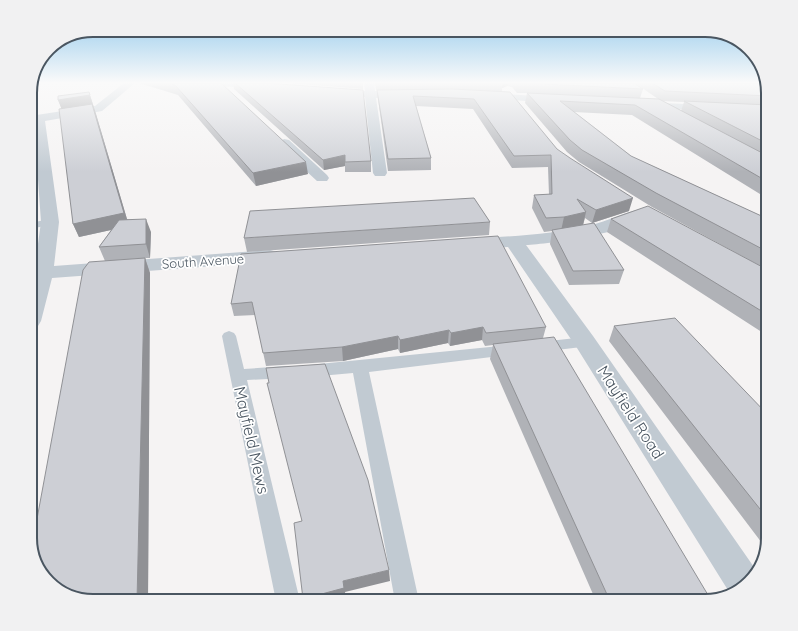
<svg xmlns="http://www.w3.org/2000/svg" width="798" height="631" font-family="Quicksand,sans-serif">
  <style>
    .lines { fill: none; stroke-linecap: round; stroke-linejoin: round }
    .lane { fill: #c1cad2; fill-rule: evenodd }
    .street { fill: #c1cad2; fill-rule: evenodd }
    .wall { fill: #b0b2b7 }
    .shaded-wall { fill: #909195 }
    .building { fill: #cdcfd5; stroke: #909195 }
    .labels { text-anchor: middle; stroke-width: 3.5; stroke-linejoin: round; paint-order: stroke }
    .street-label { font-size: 13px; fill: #4a5661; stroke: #fff }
    .near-street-label { font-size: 16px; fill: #4a5661; stroke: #fff }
    .rim { fill: none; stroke: #4a5661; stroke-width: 2 }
  </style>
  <rect width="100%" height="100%" fill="#f5f3f3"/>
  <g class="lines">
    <!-- lane -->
    <path class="lane" d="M50 219 54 220 55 222 54 224 30 229V223Z
      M229 331 234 333 236 336 244 369 286 366 292 368 294 372 292 376 286 378 247 380 300 601H276L222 336 224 333Z
      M585 337 590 338 592 342 590 346 540 352 535 351 532 347 535 343 540 342Z
      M511 345 516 346 519 350 516 354 369 372 419 601H395L353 373 309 377 303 375 301 371 303 367 309 365Z"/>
    <!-- street -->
    <path class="street" d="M124 83H135L102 111 45 121 59 222 54 266 270 250 277 252 279 256 277 260 270 262 52 278 41 321 38 326 30 328V286L34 273 41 222 34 123H30V116L95 106Z
      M215 83H265L269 86 264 89 220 86Z
      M364 83H374L375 91H407L412 94 407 97 376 98 387 173 385 176H375L373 173 365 97 334 94 329 91 334 88 365 91Z
      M486 93 555 97 560 100 555 103 482 98 481 96 482 94Z
      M643 102 768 108V114L639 107 638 105 639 103Z
      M284 139 289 140 327 175 329 178 327 181H317L279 146 278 143Z
      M636 210 642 211 644 215C632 233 548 244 526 245L593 336 756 570 753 579 733 595H731L577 348 508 247 470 249 464 248 461 244 464 240 470 239C511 236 553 235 592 225 607 221 621 214 636 210Z"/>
  </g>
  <!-- wall -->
  <path class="wall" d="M139 83H221L308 174 256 186 178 95Z
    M233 83H266L371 161V172H345V166L324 170 234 89Z
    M287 83H363V89Z
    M375 83H634L643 89 640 98 681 111 684 102 661 101 635 83H766L768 93V199L632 115 574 112 631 156 768 219V336L607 232 611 219 762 267 652 207 579 162 567 152 525 103 527 93H517L512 87 507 86 502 88V92L557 149 629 211 592 223 585 218 583 225 624 270 619 284 569 285 550 244 552 231 544 232 532 208 534 195H549L548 167 512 168 473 109 416 106 431 158V170L388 171 378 99 377 90H417H376Z
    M89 92 96 114 127 219 151 232 150 258H145L150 273 148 601H92L105 261 99 247 111 230 79 237 73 224 62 109 58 100Z
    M490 222 489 235 247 252 244 238Z
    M241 254 546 327 543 338 705 601H596L490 359 493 345 485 346 482 340 450 346 448 343 400 353 398 349 343 361 266 366 255 315 234 316 231 304Z
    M614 326 768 415V539L765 547 609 341Z"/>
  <!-- shaded-wall -->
  <path class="shaded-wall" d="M503 83H508L507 86 502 88Z
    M89 92 96 114 129 226 79 237 73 224 62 110 58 100Z
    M345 155V166L324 170 323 160Z
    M306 162 308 174 256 186 253 173Z
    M633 198 629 211 592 223 596 210Z
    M586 212 583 225 561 231 564 217Z
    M146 219 151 232 150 258 146 244Z
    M145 258 150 273 148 601H137Z
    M483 327 482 340 450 346 451 333Z
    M449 330 448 343 400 353V340Z
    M398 336V349L343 361 342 347Z
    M389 570 390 581 345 592 346 599 338 601H304L303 599 343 581Z"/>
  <!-- building -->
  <path class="building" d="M168 83H221L306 162 253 173 175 85Z
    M235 83H266L363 90 371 161 345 162V155L323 160Z
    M524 83H634L643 89Z
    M652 83H766L768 93V96L665 91Z
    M452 89 510 92 557 149 570 158 633 198 596 210 577 199 586 212 564 217 546 218 534 195 552 194 551 155 514 156 474 99 413 96 431 158 388 159 377 90Z
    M89 92 90 95 58 100V96Z
    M527 93 659 99 768 156V182L635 105 560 101 631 156 768 219V252L656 193 582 150 570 140Z
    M684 101 768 105V125H762L768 128V144Z
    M92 104 124 213 73 224 59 109Z
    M474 198 490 222 244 238 250 211Z
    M648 206 768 270V315L611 219Z
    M146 219V244L99 247 119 220Z
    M594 223 624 270 573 271 552 230Z
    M498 236 546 327 486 333 483 327 451 333 449 330 400 340 398 336 342 347 263 353 252 302 231 304 241 254Z
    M145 258 137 601H92L52 586 32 546 83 270 89 262Z
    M675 318 768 415V519L614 326Z
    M554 337 711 600 705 601H610L493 344Z
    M325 364 368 480 389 570 343 581 344 588 303 599 294 523 302 521 267 383H269L266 368Z"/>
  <!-- sky -->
  <linearGradient id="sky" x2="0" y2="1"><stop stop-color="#85c3ea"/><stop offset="0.48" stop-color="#fafafa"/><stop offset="1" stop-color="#fafafa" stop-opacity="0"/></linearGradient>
  <rect width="798" height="172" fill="url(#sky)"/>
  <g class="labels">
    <!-- street labels -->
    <g class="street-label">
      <text transform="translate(203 261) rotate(-4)" y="5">South Avenue</text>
    </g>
    <!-- near-street labels -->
    <g class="near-street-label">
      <text transform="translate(631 412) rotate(57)" y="6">Mayfield Road</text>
      <text transform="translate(252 440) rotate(77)" y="6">Mayfield Mews</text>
    </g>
  </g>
  <!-- crop -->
  <path d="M0 0H798V631H0ZM93 37H705A56 56 0 0 1 761 93V538A56 56 0 0 1 705 594H93A56 56 0 0 1 37 538V93A56 56 0 0 1 93 37Z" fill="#f1f1f2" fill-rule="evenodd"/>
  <path class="rim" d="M93 37H705A56 56 0 0 1 761 93V538A56 56 0 0 1 705 594H93A56 56 0 0 1 37 538V93A56 56 0 0 1 93 37Z"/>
</svg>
